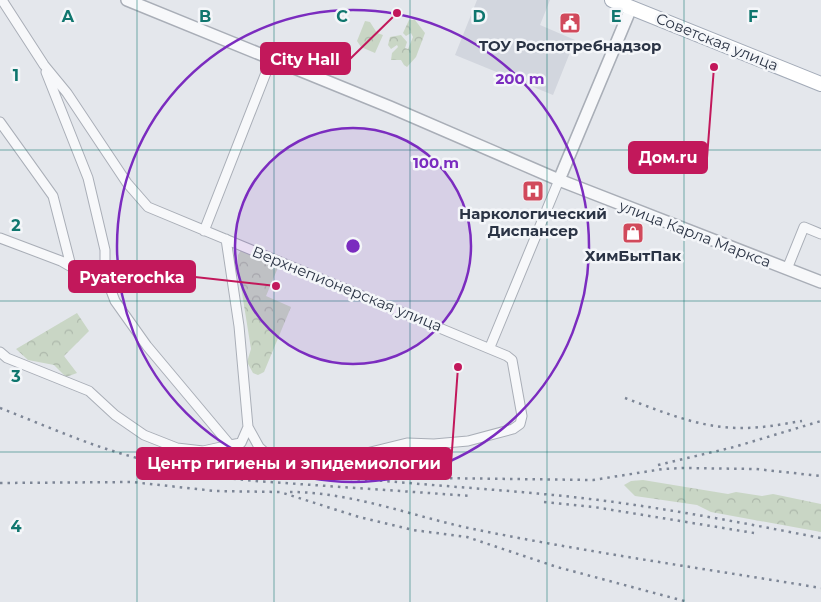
<svg xmlns="http://www.w3.org/2000/svg" width="821" height="602" font-family="Montserrat,sans-serif">
  <style>
    .built { fill: #d2d6de }
    .forest { fill: url(#forest-crowns) }
    .lines { fill: none; stroke-linecap: round; stroke-linejoin: round }
    .minor-casing { stroke: #a9aeb7; stroke-width: 11 }
    .tertiary-casing { stroke: #a9aeb7; stroke-width: 14 }
    .primary-casing { stroke: #a3abb8; stroke-width: 16 }
    .minor { stroke: #f7f8fa; stroke-width: 9 }
    .tertiary { stroke: #f7f8fa; stroke-width: 11 }
    .primary { stroke: #fff; stroke-width: 14 }
    .rail { stroke: #7d8696; stroke-width: 2.5; stroke-dasharray: 2.5 5; stroke-linecap: butt }
    .grid { fill: none; stroke: #0f766e; stroke-width: 1; stroke-opacity: 0.55 }
    .ring { fill: none; stroke: #7b2cbf; stroke-width: 2.5 }
    .labels { text-anchor: middle; stroke-width: 5; stroke-linejoin: round; paint-order: stroke }
    .street-label { font-size: 15px; fill: #2b3445; stroke: #f4f6f9 }
    .poi-label { font-size: 15px; font-weight: bold; fill: #2b3445; stroke: #f4f6f9 }
    .grid-label { font-size: 16px; text-anchor: middle; font-weight: bold; fill: #0f766e; stroke: #f4f6f9; stroke-width: 5; stroke-linejoin: round; paint-order: stroke }
    .centre { fill: #7b2cbf; stroke: #f4f6f9; stroke-width: 2.5 }
    .ring-label { font-size: 15px; text-anchor: middle; font-weight: bold; fill: #7b2cbf; stroke: #f4f6f9; stroke-width: 5; stroke-linejoin: round; paint-order: stroke }
    .leader { fill: none; stroke: #c2185b; stroke-width: 2 }
    .callout-dot { fill: #c2185b; stroke: #f4f6f9; stroke-width: 2 }
    .callout { fill: #c2185b; stroke: #c2185b; stroke-width: 2 }
    .callout-label { font-size: 16px; text-anchor: middle; font-weight: bold; fill: #fff }
  </style>
  <defs>
    <pattern id="forest-crowns" width="20" height="18" patternUnits="userSpaceOnUse" patternTransform="scale(1.25)"><rect width="20" height="18" fill="#c9d6c5"/><path d="M2 6a3 3 0 1 1 6 0M12 15a3 3 0 1 1 6 0" fill="none" stroke="#adb8ab"/></pattern>
  </defs>
  <rect width="100%" height="100%" fill="#e4e7ec"/>
  <!-- built -->
  <path class="built" d="M477 0H550L540 25 575 40 553 95 455 55Z"/>
  <!-- forest -->
  <path class="forest" d="M409 20H415L425 33 416 57 407 67 404 65 401 60H391L392 53 398 47 397 45 391 49 388 45 390 37 401 35 407 42 405 48 408 49 413 37 411 33 406 36 403 33Z
    M365 21 370 22 377 33 383 35 375 53 361 47 357 41Z
    M241 250 279 265 266 296 291 307 264 372 258 375 253 373 247 362 251 349 238 268V255Z
    M77 313 89 331 64 356 77 373 66 377 54 365 28 360 16 349Z
    M643 480 728 494 736 492 762 496 773 494 821 504V532L711 512 697 505 635 496 624 485 631 481Z"/>
  <g class="lines">
    <!-- minor casing -->
    <g class="minor-casing">
      <path id="minor" d="M2 0 44 65 67 93 127 183 148 207 507 356 512 360 522 416 520 424 513 429 468 441 434 444 407 443 346 458 331 465 286 461 268 455 259 447 248 427
        M46 72 88 178 105 250V275L115 301 147 346 230 445 241 443 248 427 239 326 226 239
        M0 122 53 196 71 266
        M204 231 271 60
        M0 238 61 261 82 273 105 275
        M787 269 804 227 821 234
        M490 347 559 180
        M0 352 7 358 89 391 115 415 144 435 177 448 203 451 230 445"/>
    </g>
    <!-- tertiary casing -->
    <g class="tertiary-casing">
      <path id="tertiary" d="M127 0 390 107 559 180 821 282
        M559 180 631 8"/>
    </g>
    <!-- primary casing -->
    <g class="primary-casing">
      <path id="primary" d="M612 0 821 84"/>
    </g>
    <!-- minor -->
    <use href="#minor" class="minor"/>
    <!-- tertiary -->
    <use href="#tertiary" class="tertiary"/>
    <!-- primary -->
    <use href="#primary" class="primary"/>
    <!-- rail -->
    <path class="rail" d="M625 398C663 412 702 429 744 428 763 428 783 424 802 421
      M0 408C49 427 99 450 150 461 229 478 317 475 397 482 476 489 556 493 635 505 697 514 759 526 821 538
      M658 465 734 447 821 421
      M181 473 255 481 472 496
      M435 478 593 480 663 469 684 468 756 469 821 476
      M0 483 132 482 215 491 280 492 359 517 413 530 467 537 557 567 688 602
      M290 492C354 492 417 518 478 530 592 553 707 569 821 588
      M544 502 594 507 754 533"/>
  </g>
  <!-- grid -->
  <path class="grid" d="M137 0V602M274 0V602M410 0V602M547 0V602M684 0V602M0 150H821M0 301H821M0 452H821"/>
  <!-- distance rings -->
  <circle cx="353" cy="246" r="118" fill="#7b2cbf" fill-opacity=".12"/>
  <g class="ring">
    <circle cx="353" cy="246" r="118"/>
    <circle cx="353" cy="246" r="236"/>
  </g>
  <!-- icons -->
  <defs>
    <g id="civic-square" transform="scale(1.125)"><rect x="-9" y="-9" width="18" height="18" rx="4" fill="#d1495b" stroke="#f4f6f9"/><path d="M-.6-6.5H3V-4.5H.6V-3L4-1V1h2V6H-6V1h2V-1L-.6-3ZM-1.2 2.5V6h2.4V2.5Z" fill="#fff"/></g>
    <g id="hospital-square" transform="scale(1.125)"><rect x="-9" y="-9" width="18" height="18" rx="4" fill="#d1495b" stroke="#f4f6f9"/><path d="M-5-5h3v3.5h4V-5h3V5h-3V1.5h-4V5h-3Z" fill="#fff"/></g>
    <g id="shop-square" transform="scale(1.125)"><rect x="-9" y="-9" width="18" height="18" rx="4" fill="#d1495b" stroke="#f4f6f9"/><path d="M-5-2.5h2.3a2.7 3.5 0 0 1 5.4 0H5L5.5 6h-11ZM-1.5-2.5h3a1.5 2.3 0 0 0-3 0Z" fill="#fff"/></g>
  </defs>
  <g fill-rule="evenodd">
    <use href="#civic-square" x="570" y="23"/>
    <use href="#hospital-square" x="533" y="191"/>
    <use href="#shop-square" x="633" y="233"/>
  </g>
  <g class="labels">
    <!-- street labels -->
    <g class="street-label">
      <text transform="translate(717 42) rotate(22)" y="5">Советская улица</text>
      <text transform="translate(695 234) rotate(21)" y="5">улица Карла Маркса</text>
      <text transform="translate(347 289) rotate(22)" y="5">Верхнепионерская улица</text>
    </g>
    <!-- poi labels -->
    <g class="poi-label">
      <text x="570" y="51">ТОУ Роспотребнадзор</text>
      <text x="533" y="219">Наркологический<tspan x="533" dy="17">Диспансер</tspan></text>
      <text x="633" y="261">ХимБытПак</text>
    </g>
  </g>
  <g class="grid-label">
    <text x="68" y="22">A</text>
    <text x="205" y="22">B</text>
    <text x="342" y="22">C</text>
    <text x="479" y="22">D</text>
    <text x="616" y="22">E</text>
    <text x="753" y="22">F</text>
    <text x="16" y="81">1</text>
    <text x="16" y="231">2</text>
    <text x="16" y="382">3</text>
    <text x="16" y="532">4</text>
  </g>
  <circle cx="353" cy="246" r="8" class="centre"/>
  <g class="ring-label">
    <text x="520" y="84">200 m</text>
    <text x="436" y="168">100 m</text>
  </g>
  <!-- callouts -->
  <path class="leader" d="M397 13L350 59M714 67L707 158M276 286L195 277M458 367L451 464"/>
  <g class="callout-dot">
    <circle cx="397" cy="13" r="5"/>
    <circle cx="714" cy="67" r="5"/>
    <circle cx="276" cy="286" r="5"/>
    <circle cx="458" cy="367" r="5"/>
  </g>
  <g class="callout">
    <rect x="261" y="43" width="89" height="31" rx="5"/>
    <rect x="629" y="142" width="78" height="31" rx="5"/>
    <rect x="69" y="261" width="126" height="31" rx="5"/>
    <rect x="137" y="448" width="314" height="31" rx="5"/>
  </g>
  <g class="callout-label">
    <text x="305" y="65">City Hall</text>
    <text x="668" y="163">Дом.ru</text>
    <text x="132" y="283">Pyaterochka</text>
    <text x="294" y="469">Центр гигиены и эпидемиологии</text>
  </g>
</svg>
